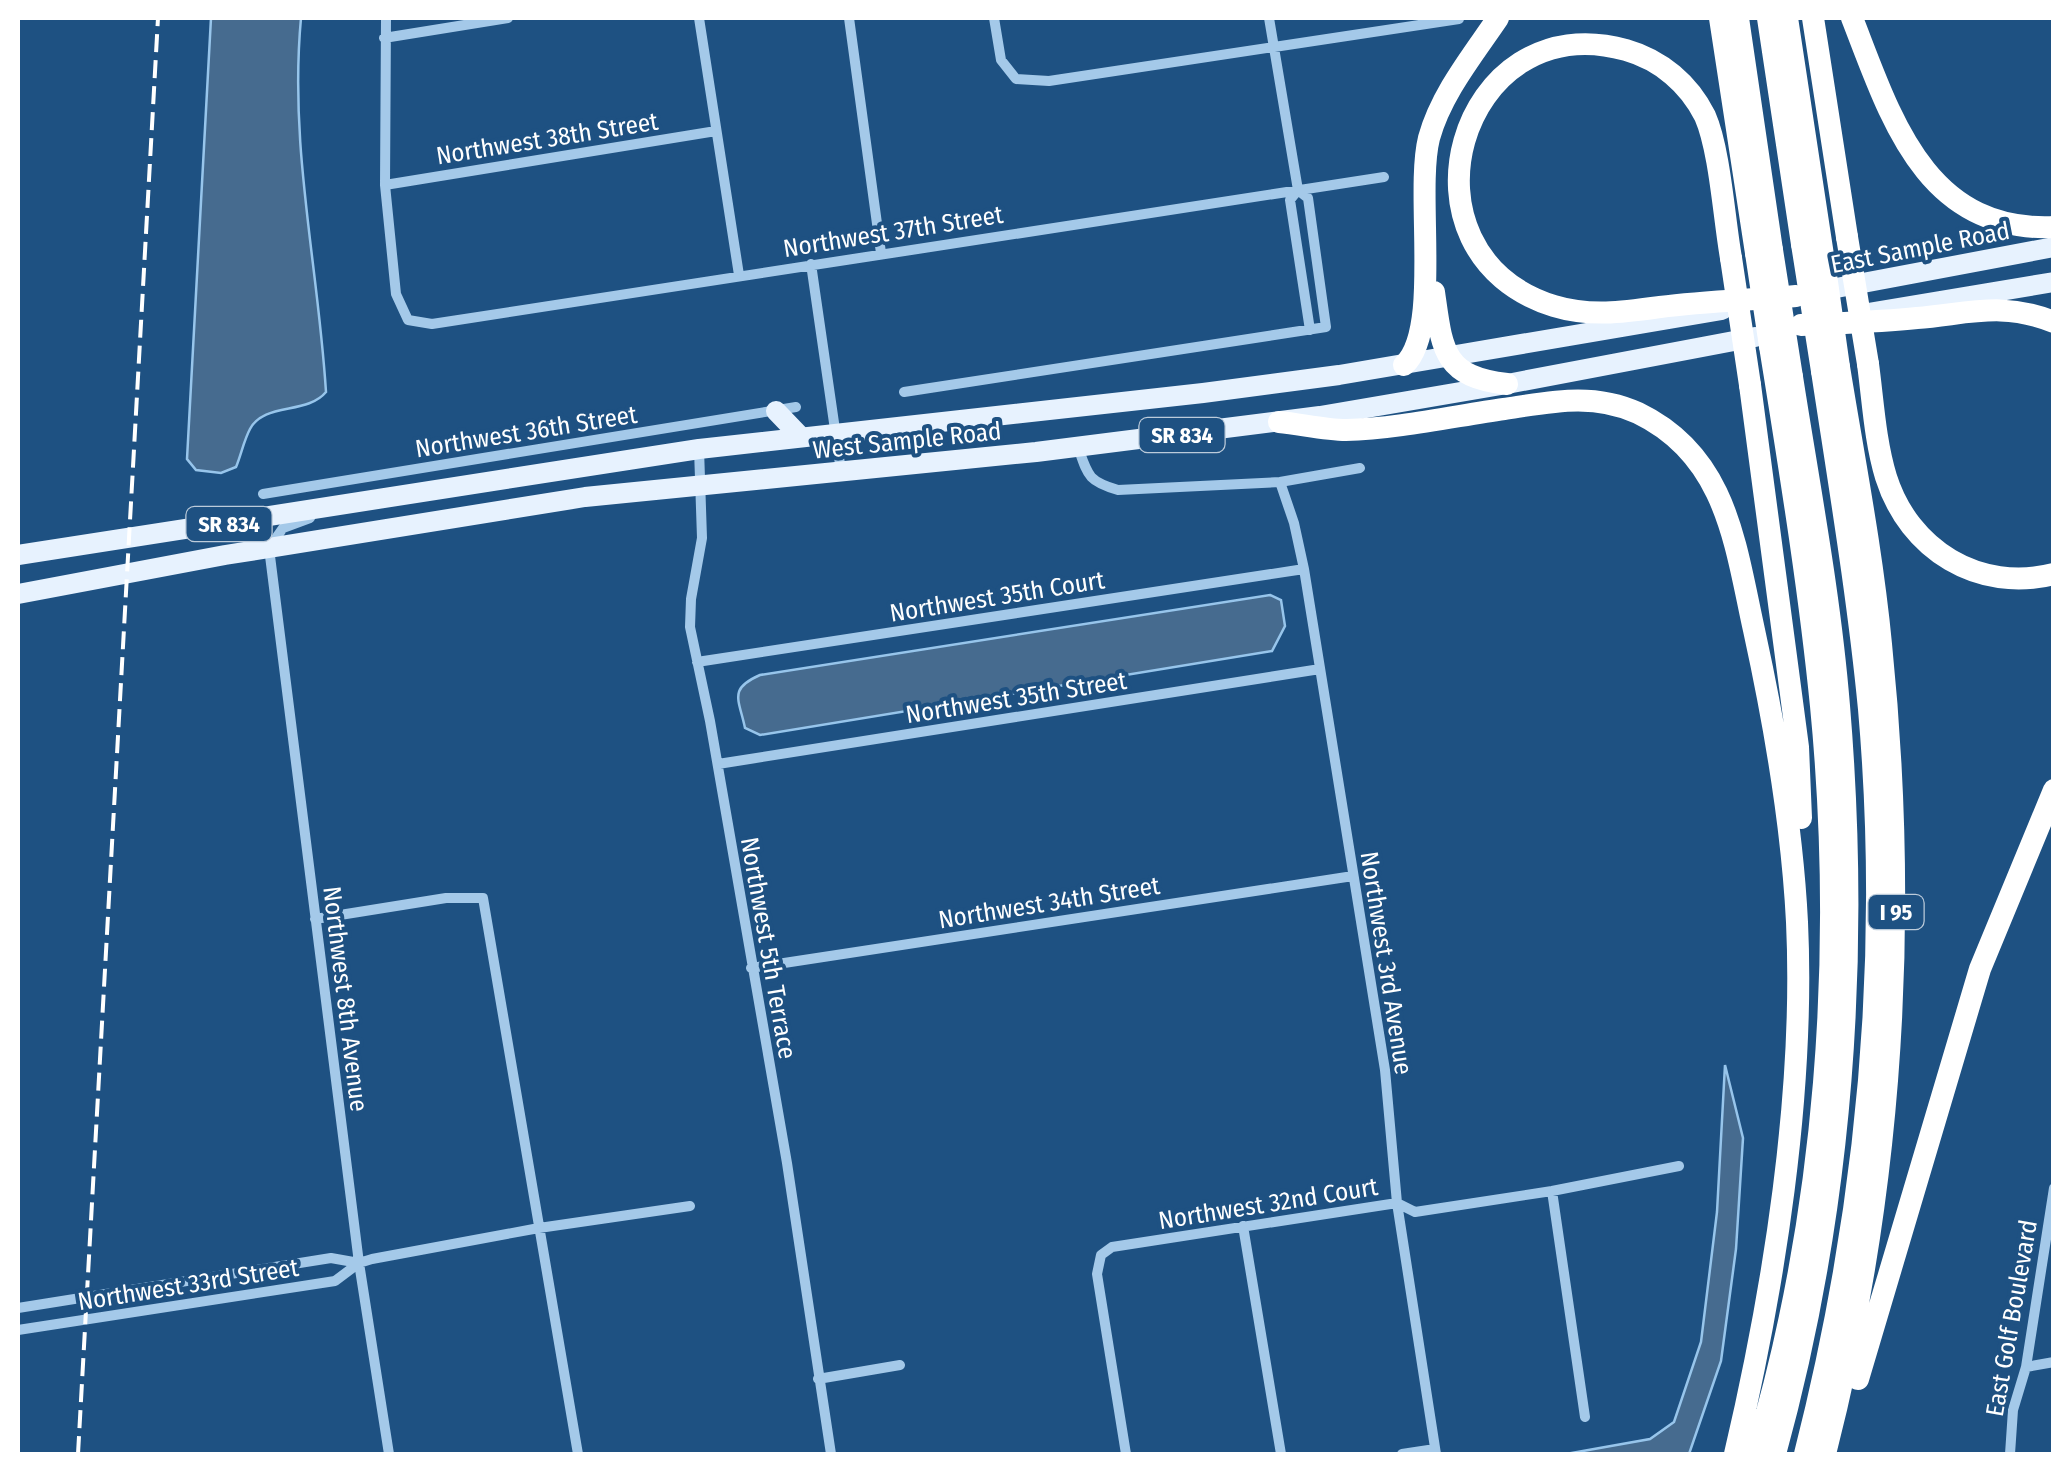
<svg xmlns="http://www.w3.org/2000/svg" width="2071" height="1472" font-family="'Fira Sans Condensed',sans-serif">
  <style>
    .water { fill: #466b8f; stroke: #97c5eb; stroke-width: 2.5 }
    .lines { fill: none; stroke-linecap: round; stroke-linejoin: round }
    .street { stroke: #a4c9e9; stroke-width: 10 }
    .primary { stroke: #e7f2fe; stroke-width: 20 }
    .highway { stroke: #fff; stroke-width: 22 }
    .rail { stroke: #fff; stroke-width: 4; stroke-dasharray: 18 8; stroke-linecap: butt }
    .highway-bridge { stroke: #fff; stroke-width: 22 }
    .labels { text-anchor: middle; stroke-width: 8; stroke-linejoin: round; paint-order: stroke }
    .shield { fill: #1e5182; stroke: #bccbda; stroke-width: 2.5 }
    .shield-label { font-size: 22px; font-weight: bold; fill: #fff }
    .street-label { font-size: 25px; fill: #fff; stroke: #1e5182 }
  </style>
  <rect width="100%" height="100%" fill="#1e5182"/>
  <!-- water -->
  <path class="water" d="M211 18H301C289 147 318 264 326 392 307 415 264 402 250 429 244 440 241 455 236 467L221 473 196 470 187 459Z
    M1270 595 1281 600 1285 626 1272 651 760 735 745 728C739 699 728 689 760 675Z
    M1725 1065 1743 1138 1736 1249 1721 1361 1689 1454H1566L1650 1439 1674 1422 1701 1342 1717 1212Z"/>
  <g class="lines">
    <!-- street -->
    <path class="street" d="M386 18 385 185 396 294 408 320 432 324 1384 177
      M699 18 739 275
      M849 18 881 253
      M994 18 1001 60 1016 79 1049 81 1459 19
      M384 38 508 18
      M385 185 716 131
      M1298 190 1290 200 1310 330
      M811 264 841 471
      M904 392 1326 327 1308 198 1298 190 1269 18
      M1078 447C1088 476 1088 481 1118 490L1280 482 1360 468
      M699 449 702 538 691 599 690 627 710 721 787 1163 831 1454
      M1280 482 1294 523 1304 569 1385 1070 1397 1203 1436 1454
      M263 494 796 407
      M310 518 283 528 269 548 359 1263 389 1454
      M697 662 1304 569
      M718 764 1320 669
      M315 919 446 898H483L578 1454
      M751 968 1353 876
      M1552 1191 1585 1417
      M1243 1226 1281 1454
      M18 1308 331 1258 359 1263
      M18 1330 335 1281 359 1263 372 1259 539 1228 690 1206
      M2026 1367 2054 1362
      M818 1379 900 1365
      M1126 1454 1097 1274 1101 1255 1112 1247 1397 1203 1415 1212 1552 1191 1679 1166
      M1402 1454 1435 1449
      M2010 1454 2013 1410 2026 1367 2054 1188"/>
    <!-- primary -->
    <path class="primary" d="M1815 292 2054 247
      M1862 314 2054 282
      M776 411 800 436
      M18 555 699 449 1203 393 1339 375 1722 310
      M18 594 225 555 585 497 1036 452 1320 416 1507 384 1755 337"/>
    <!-- highway -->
    <path class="highway" d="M1720 18 1756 253
      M1738 18 1772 250
      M1768 18 1802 244
      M1787 18 1826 275
      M1813 18 1847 237
      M1852 18C1890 115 1924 233 2054 227
      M1731 258C1724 219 1720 150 1705 116 1689 84 1661 60 1626 50 1458 3 1387 254 1554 306 1590 317 1624 312 1660 307 1705 301 1751 300 1796 296
      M1434 292C1442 348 1442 377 1507 384
      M1801 325C1839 323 1878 322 1917 318 1968 314 2002 301 2054 322
      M1868 364C1873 401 1875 441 1886 477 1909 550 1979 593 2054 574
      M1404 365C1442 330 1415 194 1429 138 1441 94 1473 55 1498 18
      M1750 385 1798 747 1801 818
      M1279 422C1301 424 1324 430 1346 430 1396 429 1455 416 1504 409 1550 402 1593 392 1638 413 1727 456 1735 544 1754 630 1775 726 1792 823 1797 922 1805 1093 1774 1288 1735 1454
      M1858 1379 1980 969 2054 790
      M1755 1454C1827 1215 1845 953 1821 706 1809 585 1789 465 1770 346
      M1775 1454C1842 1211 1860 957 1839 706 1830 595 1809 486 1792 377
      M1805 1454C1867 1211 1891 960 1869 709 1858 596 1839 483 1822 371
      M1825 1454C1893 1189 1909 917 1881 644 1872 551 1854 459 1839 367"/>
    <!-- rail -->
    <path class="rail" d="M78 1454 158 18"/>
    <!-- highway-bridge -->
    <path class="highway-bridge" d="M1847 237 1868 364
      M1802 244 1822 371
      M1772 250 1792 377
      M1756 253 1770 346
      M1731 258 1750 385
      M1826 275 1839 367"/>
  </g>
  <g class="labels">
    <!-- shield labels -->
    <g class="shield">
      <rect x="1139.5" y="418" width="85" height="34" rx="8"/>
      <rect x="186.5" y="507" width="85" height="34" rx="8"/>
      <rect x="1868.5" y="895" width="55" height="34" rx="8"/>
    </g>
    <g class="shield-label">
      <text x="1182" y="443">SR 834</text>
      <text x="229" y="532">SR 834</text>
      <text x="1896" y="920">I 95</text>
    </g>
    <!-- street labels -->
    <g class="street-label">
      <text transform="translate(547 138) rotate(-9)" y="9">Northwest 38th Street</text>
      <text transform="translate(893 231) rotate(-9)" y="9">Northwest 37th Street</text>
      <text transform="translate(1920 247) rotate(-11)" y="9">East Sample Road</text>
      <text transform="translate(526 431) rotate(-9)" y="9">Northwest 36th Street</text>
      <text transform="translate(907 440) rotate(-6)" y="9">West Sample Road</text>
      <text transform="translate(997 596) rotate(-9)" y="9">Northwest 35th Court</text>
      <text transform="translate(1016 697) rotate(-9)" y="9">Northwest 35th Street</text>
      <text transform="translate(1049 902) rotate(-9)" y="9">Northwest 34th Street</text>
      <text transform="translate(769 948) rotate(80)" y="9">Northwest 5th Terrace</text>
      <text transform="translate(1387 963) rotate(81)" y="9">Northwest 3rd Avenue</text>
      <text transform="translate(346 999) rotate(83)" y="9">Northwest 8th Avenue</text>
      <text transform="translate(1268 1203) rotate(-9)" y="9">Northwest 32nd Court</text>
      <text transform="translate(188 1284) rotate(-9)" y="9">Northwest 33rd Street</text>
      <text transform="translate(2011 1318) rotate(-80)" y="9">East Golf Boulevard</text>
    </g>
  </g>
  <!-- border -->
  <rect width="2071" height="1472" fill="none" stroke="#ffffff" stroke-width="40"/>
</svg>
